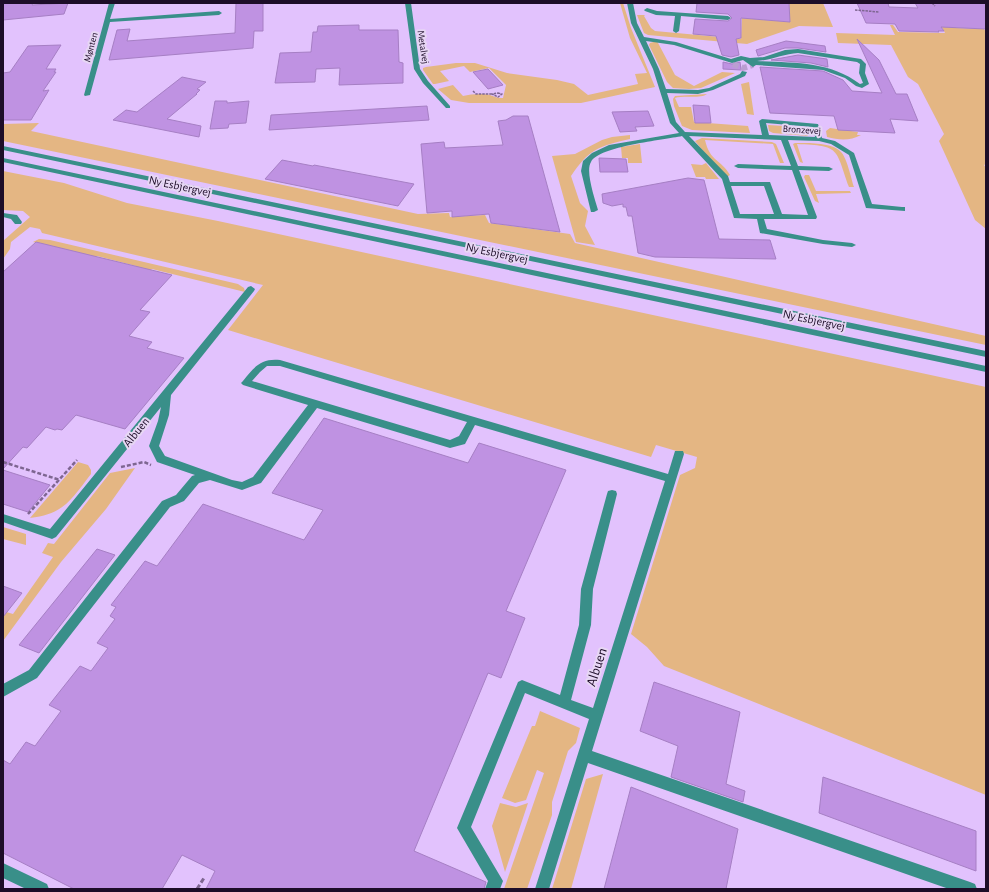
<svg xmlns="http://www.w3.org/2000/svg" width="989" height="892" font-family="'Alegreya Sans',sans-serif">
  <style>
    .green { fill: #e4b683 }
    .building { fill: #bf92e2; stroke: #a67fc4 }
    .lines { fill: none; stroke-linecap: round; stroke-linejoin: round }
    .minor-tunnel { stroke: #bb9ed2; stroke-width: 6; stroke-dasharray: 6 3; stroke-linecap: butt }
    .path-far2 { stroke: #7e6691; stroke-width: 1.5; stroke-dasharray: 2.5 1; stroke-linecap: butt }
    .path-far1 { stroke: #7e6691; stroke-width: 2.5; stroke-dasharray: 4 2; stroke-linecap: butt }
    .path { stroke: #7e6691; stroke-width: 3; stroke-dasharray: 5 2.5; stroke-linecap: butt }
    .minor { fill: #398f89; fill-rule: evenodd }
    .labels { text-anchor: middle; stroke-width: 4; stroke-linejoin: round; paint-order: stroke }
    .far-street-label { font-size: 10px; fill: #1d0d28; stroke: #e7d7f4 }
    .street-label { font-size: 12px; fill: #1d0d28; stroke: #e7d7f4 }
    .near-street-label { font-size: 14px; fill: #1d0d28; stroke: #e7d7f4 }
  </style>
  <rect width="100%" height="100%" fill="#e2c2fd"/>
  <!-- green -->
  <path class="green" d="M620 3H623L631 28 655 87 581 103H469L451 100 438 89 453 85 463 96C471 94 482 93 490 95 495 97 497 98 503 98L506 85 489 68 470 72 464 66 440 71 449 81 435 84H433L423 70V68L426 67 456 63H475L507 73 557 80 574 84 588 95 638 84 635 74 647 73 630 38Z
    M789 3H823L833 27 799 26 747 44 648 35 644 33 637 15H645L644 16 651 28 655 31 741 39 742 18 790 22Z
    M934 12 949 18 956 28 984 29 986 32V164L984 165 986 168V229L975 220 939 141 944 134 918 84 908 77 891 45 838 43 836 33 895 35 890 25H893L898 32 945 33Z
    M657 41 675 75 694 86 722 72 735 73 701 88 689 89 673 88 667 82 649 45 650 43Z
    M749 82 754 115 747 114 741 84Z
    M707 94C701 99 684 95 675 98L679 107H691L694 122 748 126 750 133 692 130 682 126 674 106 673 99 675 96Z
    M39 123 31 131 418 214 449 213 450 217 485 215 489 223 570 234 575 243 986 336V345L3 141V124Z
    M768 125 800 127 806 130 808 136 773 133 769 131Z
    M830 128 858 132 857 135H861C850 141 839 140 827 137L826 131Z
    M630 135V139C599 146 589 149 571 176L580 203 588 211 585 226 595 245 576 242 552 156 575 154 602 140 612 137Z
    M702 138 772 142 776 144 784 163H780L773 144 705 140C710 162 721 159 730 175L725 178 695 141Z
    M795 143C807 143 832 142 841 152 847 158 851 178 854 187H849C835 148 841 146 797 144L803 163 800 162 793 144Z
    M640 144 642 163H628V158H622L621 147Z
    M706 163 719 179H706L705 177H696L691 164 702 165Z
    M3 171 64 183 127 203 218 221 986 387V795L664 666 647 647 631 634 680 475 695 468 697 457 656 445 651 457 228 330 263 285 42 233 40 229 30 227 11 242 10 249 3 259V241L30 217 23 211 3 210Z
    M805 175H809L816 191H850L851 193 816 194 819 203 815 201 804 177Z
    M39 239 50 240 238 284 244 288 245 292 152 269 138 283 124 279 136 266 97 256 88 264 74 261 81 253 33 242Z
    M78 462 88 465 91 470V474C71 500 64 514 30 518Z
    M135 468 106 509 61 562 3 641V611L13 614 53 557 42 553 48 543 54 544 110 473Z
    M3 527 26 534V545L3 539Z
    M540 711 580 728 576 743 568 751 552 802V815L527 889H504L544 773 537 770 526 800 515 803 502 798 532 726H535Z
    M603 774 571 889H552L586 779Z
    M500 803 516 807 528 803 505 872 492 826Z"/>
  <!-- building -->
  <path class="building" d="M3 3H33L32 5 68 3 64 14 3 20Z
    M236 3H263V31H254L253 48 109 60 117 30 130 29 127 41 235 33Z
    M697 3H789L790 22 741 18V38L736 39 739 55 731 57 722 55 716 36 693 34 695 19 728 21 732 18 728 14 696 12Z
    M857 3H888L889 7 918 8 915 3H986V29L941 27 944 31H938L939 32 899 31 895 24 866 23Z
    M359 25V30H398L399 62 403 63V83L339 85 340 68 316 69 315 82 275 83 280 53 311 52 313 32H317L318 26Z
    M857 39 879 60 896 94H907L918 121 890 119 895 133 838 130 834 116 770 113 760 67 823 71 843 80 852 91 882 93Z
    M786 41 825 46 826 52 798 48H785L758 56 756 50Z
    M61 45 46 69H56L54 72H56L43 91 49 90 31 120H3V73L10 72 28 46Z
    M798 55 827 59 828 67 811 63 771 60Z
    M723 62 732 64 740 62 741 70 723 69Z
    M488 69 503 85 488 89 473 72Z
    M182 77 206 82 197 89 200 90 196 94H197L167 119 201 126 199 137 113 120 126 110 137 112Z
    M215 101H227V103L249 101 246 123 229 124 228 128 210 129Z
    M693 105 709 106 711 123H695Z
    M427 106 429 120 269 130 271 115Z
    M648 111 654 126 635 127 637 131 620 132 612 112Z
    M513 116H528L560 232 491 223 489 214 452 217V211L427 213 421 144 444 142 445 148 503 145 498 121 506 120Z
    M599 158 626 159 628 172H600Z
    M282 160 313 166 314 165 414 184 398 206 265 179Z
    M688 178 704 180 719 239 770 240 776 259 655 257 638 253 632 216H628L626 207H623V204L612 206 603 203 602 194Z
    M36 242 172 275 140 310 150 312 129 336 152 342 147 348 184 358 125 429 76 415 62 430 57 429 55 430 46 427 27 448 23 447 3 469V272Z
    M324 418 468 463 479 443 566 470 506 611 525 618 501 678 488 673 414 851 486 882 484 889H206L215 871 182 855 162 889H74L3 853V760L10 764 26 742 35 746 61 711 49 705 80 666 91 671 108 648 97 643 115 619 110 616 116 607 111 605 145 561 157 566 203 504 304 540 323 510 272 493Z
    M3 470 50 485 28 512 3 504Z
    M97 549 115 555 39 653 19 645Z
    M3 586 22 593 3 617Z
    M654 682 740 712 726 784 745 791 743 802 671 777 678 746 640 731Z
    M823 777 976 831V871L819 813Z
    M631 787 738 829 726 889H604Z"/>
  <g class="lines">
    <!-- minor-tunnel -->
    <path class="minor-tunnel" d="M733 64 743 68 753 65"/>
    <!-- path-far2 -->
    <path class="path-far2" d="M932 3 935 6
      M855 10 879 12
      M473 91 476 94H492
      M498 93 502 94 498 97 492 94Z"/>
    <!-- path-far1 -->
    <path class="path-far1" d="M3 462 60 480
      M121 467 144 462 151 465
      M28 514 77 460"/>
    <!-- path -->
    <path class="path" d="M197 889 204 878"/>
    <!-- minor -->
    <path class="minor" d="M109 3H115L110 19 219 11 222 13 219 15 110 22 90 95 85 96 84 95Z
      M405 3H411L420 69 428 81 450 106V108H446L423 83 414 69Z
      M627 3H633L637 23 644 37 676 42 731 59 741 56 750 58 764 57 785 50 798 49 861 59 866 64 865 73 869 84 862 88 856 86 845 78 823 70 756 65 753 67 743 60 732 63 674 45 646 41 659 69 666 89 698 90 709 88 740 74 742 71 747 72 745 76 713 90 698 94 667 93 676 122 685 132 762 135 759 121 762 119 818 124 822 138 835 141 854 153 872 204 902 207H905V211L866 208 849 155 831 144 819 141 788 140 798 166 829 167 833 169 829 171 799 170 817 217 816 219H764L767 229 823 240 852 243 856 245 852 247 823 244 760 233 757 219 734 218 722 179 682 136C664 140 599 146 591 162 585 171 595 199 598 210L594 212H591L581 171 583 161 592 153 609 145 679 133 670 123 653 69 631 23ZM798 53 857 62 860 64 859 73 863 83 860 84C830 61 793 63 757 61 771 60 784 54 798 53ZM766 123 813 127 815 137 769 135ZM689 136 781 140 791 166 738 164 734 166 738 168 792 170 808 215 782 214 770 182H730L728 176ZM731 186H764L774 214H740Z
      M647 8 657 11 728 16 731 18 728 20 681 16 679 31 676 33 673 31 675 16 656 15 645 11 644 10Z
      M3 146 986 351V357L3 150Z
      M3 158 986 366V372L3 162Z
      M3 213 17 215 22 222 21 224H15L11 219 3 217Z
      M251 286 255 289 254 291 171 395 169 415 159 446 165 456 232 480 242 482 253 477 308 405 243 385 241 383 243 381C254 367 261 358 280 360L668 474 675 451H683L684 454 592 751 970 882 975 884 977 889H949L588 763 549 889H535L589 719 525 693 471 827 503 881 500 889H485L488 881 457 828 518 682 522 680 560 695 579 625 581 589 607 494 608 491 612 490 616 491 617 494 593 589 591 625 571 700 593 708 665 481 475 425 465 444 450 448 317 408 261 483 242 490 210 480 199 483 184 501 170 507 37 678 3 697V684L29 670 162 501 176 495 192 476 195 475 157 462 149 446 158 421 161 407 56 537 52 539 3 522V514L50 529 248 287ZM267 366H280L467 422 459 436 450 440 252 381 260 372Z
      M3 863 47 884 49 889H26L3 878Z"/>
  </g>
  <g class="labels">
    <!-- far-street labels -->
    <g class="far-street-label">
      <text transform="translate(90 47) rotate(-75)" y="4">Mønten</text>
      <text transform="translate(424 47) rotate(81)" y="4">Metalvej</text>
      <text transform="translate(802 129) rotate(4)" y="4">Bronzevej</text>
    </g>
    <!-- street labels -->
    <g class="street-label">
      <text transform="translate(180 186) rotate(12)" y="4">Ny Esbjergvej</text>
      <text transform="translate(497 253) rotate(12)" y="4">Ny Esbjergvej</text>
      <text transform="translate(814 320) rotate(12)" y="4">Ny Esbjergvej</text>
      <text transform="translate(136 432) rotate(-51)" y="4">Albuen</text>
    </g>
    <!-- near-street labels -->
    <g class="near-street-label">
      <text transform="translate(596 667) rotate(-72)" y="5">Albuen</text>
    </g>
  </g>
  <!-- border -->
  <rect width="989" height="892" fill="none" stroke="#1d0d28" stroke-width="8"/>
</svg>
